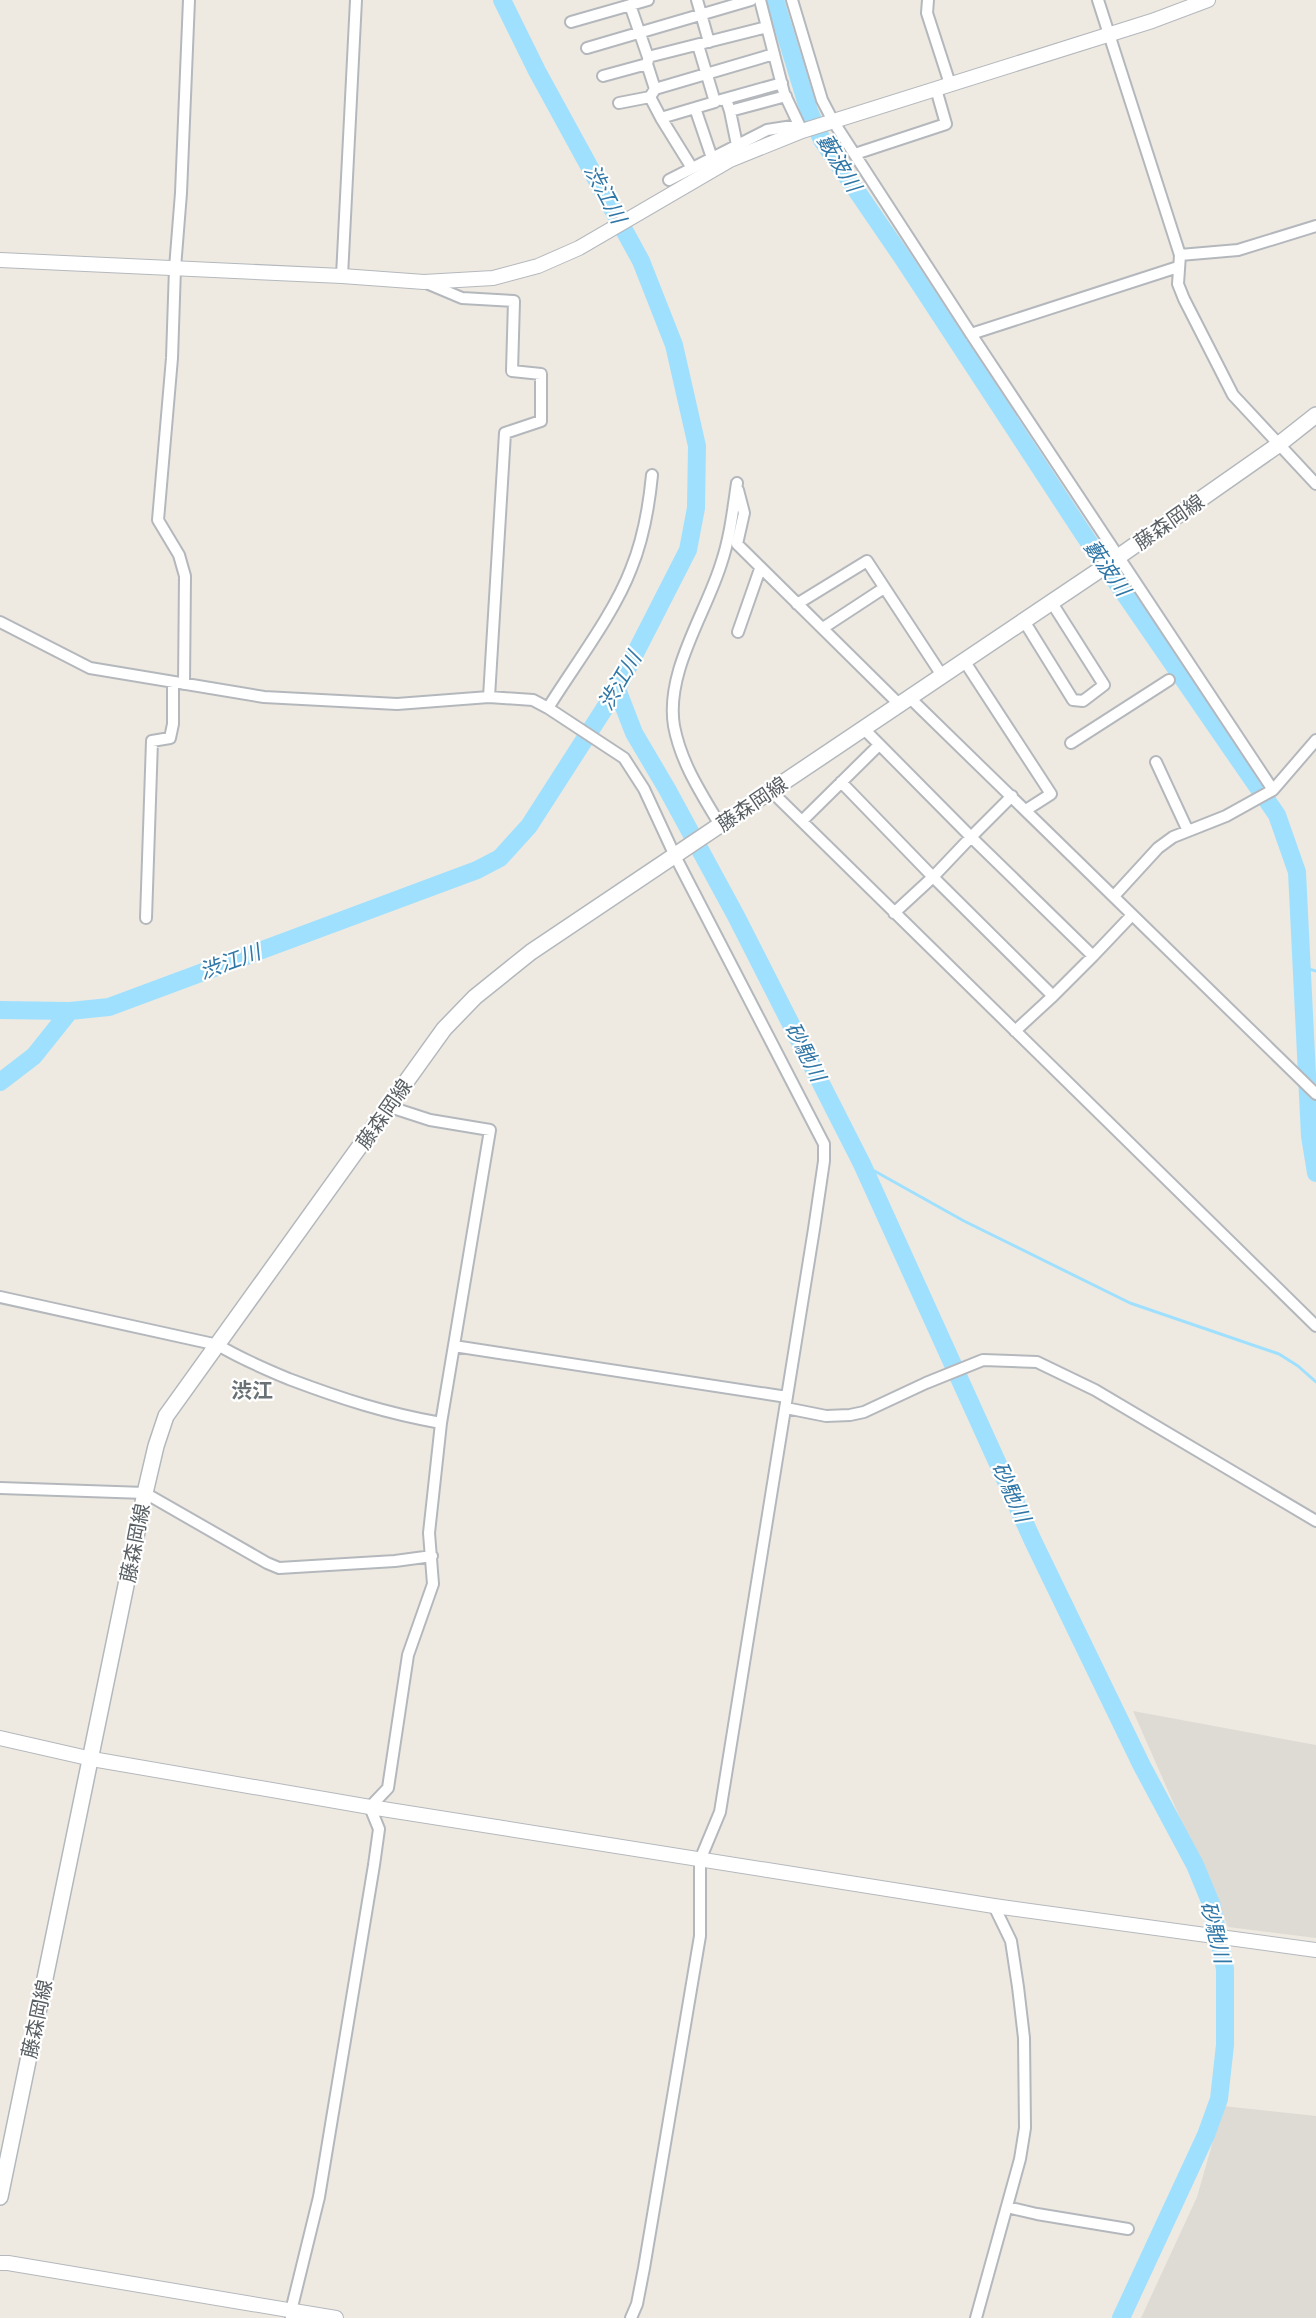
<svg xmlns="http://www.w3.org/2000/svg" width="1316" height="2318" font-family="Quicksand,'Noto Sans JP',sans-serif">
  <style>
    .industrial { fill: #dedbd5 }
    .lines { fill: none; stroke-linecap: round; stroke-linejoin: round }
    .stream { stroke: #a0e0ff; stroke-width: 3 }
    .river { stroke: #a0e0ff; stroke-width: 18 }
    .minor-casing { stroke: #b4b8bd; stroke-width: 14 }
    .tertiary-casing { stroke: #b4b8bd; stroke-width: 16 }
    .secondary-casing { stroke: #b3b8bd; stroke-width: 18 }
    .minor { stroke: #fff; stroke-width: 10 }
    .tertiary { stroke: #fff; stroke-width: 14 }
    .secondary { stroke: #fff; stroke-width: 15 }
    .labels { text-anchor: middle; stroke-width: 4.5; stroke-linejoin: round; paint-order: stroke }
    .street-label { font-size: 20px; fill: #595f63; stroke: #fff }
    .water-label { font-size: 21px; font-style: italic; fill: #3077a7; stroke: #fff }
    .neighbourhood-label { font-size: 21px; font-weight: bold; fill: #6a7175; stroke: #fff }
  </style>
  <rect width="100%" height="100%" fill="#eeeae1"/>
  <!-- industrial -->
  <path class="industrial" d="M1133 1711 1316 1745V1938L1228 1927Z
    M1223 2106 1316 2116V2318H1141L1197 2197Z"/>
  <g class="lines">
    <!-- stream -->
    <path class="stream" d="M1302 967 1316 971
      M862 1164 964 1221 1130 1303 1279 1354 1298 1366 1316 1382"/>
    <!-- river -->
    <path class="river" d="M775 0 809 111 822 140 902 257 1086 538 1277 815 1297 872 1310 1136 1316 1173
      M617 689 634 733 667 789 736 916 862 1164 1033 1541 1142 1766 1195 1865 1212 1906 1225 1969V2045L1219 2099 1206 2135 1121 2318
      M0 1010 70 1011 109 1007 477 870 500 858 529 826 617 689 688 550 696 508 697 446 674 345 641 261 537 71 502 0
      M0 1082 34 1056 70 1011"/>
    <!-- minor casing -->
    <g class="minor-casing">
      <path id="minor" d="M697 0 709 42
        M760 0 784 93 802 131
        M792 0 822 100 833 121 971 334 1273 790
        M928 0 927 13 950 84
        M1098 0 1180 255 1178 284 1184 299 1233 395 1316 484
        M630 5 648 57 767 27
        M571 22 648 0
        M587 48 751 0
        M603 76 647 64 648 60
        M655 89 774 54
        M650 97 661 118 715 102 698 45
        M726 99 730 111 786 96
        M721 100 782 83
        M619 103 650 97 655 89 647 64
        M695 108 712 158
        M730 111 737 145
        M661 118 692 168
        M855 154 946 124 936 89
        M669 180 767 130 799 125
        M1180 255 1238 250 1316 226
        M342 276 356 0
        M424 282 462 298 514 301 512 371 541 374V421L505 433 489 697
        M971 334 1178 267
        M738 490 744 513 737 544 900 705
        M797 604 867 561 943 677
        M1024 621 1073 700 1083 701 1104 685 1052 603
        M0 622 90 668 264 697 397 704 489 697 533 700 548 708 624 758 644 789 675 856 824 1144V1161L814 1229 720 1812 700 1860V1936L644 2268 637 2304 631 2318
        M823 628 884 588
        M738 632 760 569
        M965 662 1051 794 1026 810
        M184 684 185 576 179 555 158 520 172 358 175 268 181 193 189 0
        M910 698 1316 1094
        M548 708C574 666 614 614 631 569 643 540 649 506 652 475
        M864 729 971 837 1012 796
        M1071 743 1169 680
        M1156 762 1188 831
        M841 782 933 877 971 837 1093 956 1132 915
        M771 791 1316 1326
        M802 821 879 745
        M720 825C701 793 681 763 674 726 665 672 706 613 721 564 730 538 733 510 737 483
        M1114 896 1158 848 1173 837 1226 816 1273 790 1316 740
        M894 913 933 877 1053 996 1093 956
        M146 918 152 741 170 738 173 724V682
        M1015 1031 1053 996
        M0 1297 218 1345C241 1359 265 1369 289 1379 342 1399 385 1413 441 1423
        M454 1346 787 1397
        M786 1408 826 1416 850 1415 864 1412 926 1383 983 1360 1037 1362 1095 1390 1316 1521
        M0 1488 145 1493 267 1563 279 1568 395 1561 432 1556
        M1007 2207 1037 2214 1128 2229
        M291 2318V2311L319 2197 374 1865 379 1829 370 1807 388 1788 408 1655 433 1584 429 1533 441 1423 490 1130 430 1120 390 1107
        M976 2318 1020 2159 1025 2128 1024 2038 1018 1987 1011 1941 994 1906"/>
    </g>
    <!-- tertiary casing -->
    <g class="tertiary-casing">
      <path id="tertiary" d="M0 260 342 276 424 282 493 278 538 266 579 248 730 160 802 131 1152 21 1208 0
        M0 1738 92 1759 370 1807 994 1906 1316 1950
        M0 2263H8L336 2318"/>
    </g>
    <!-- secondary casing -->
    <g class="secondary-casing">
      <path id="secondary" d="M0 2197 145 1493 156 1446 166 1416 444 1029 475 997 531 952 1098 571 1278 445 1316 415"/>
    </g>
    <!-- minor -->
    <use href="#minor" class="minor"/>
    <!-- tertiary -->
    <use href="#tertiary" class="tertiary"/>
    <!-- secondary -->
    <use href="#secondary" class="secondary"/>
  </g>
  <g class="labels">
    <!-- street labels -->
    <g class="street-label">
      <text transform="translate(1169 522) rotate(-35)" y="7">藤森岡線</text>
      <text transform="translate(752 804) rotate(-34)" y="7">藤森岡線</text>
      <text transform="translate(384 1114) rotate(-55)" y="7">藤森岡線</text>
      <text transform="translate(135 1543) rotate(-79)" y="7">藤森岡線</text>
      <text transform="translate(37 2019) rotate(-78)" y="7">藤森岡線</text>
    </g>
    <!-- water labels -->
    <g class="water-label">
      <text transform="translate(839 163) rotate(59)" y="7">藪波川</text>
      <text transform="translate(605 194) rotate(62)" y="7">渋江川</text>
      <text transform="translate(1107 568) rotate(55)" y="7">藪波川</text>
      <text transform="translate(620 681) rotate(-60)" y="7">渋江川</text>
      <text transform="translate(230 962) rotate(-20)" y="7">渋江川</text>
      <text transform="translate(805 1052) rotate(63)" y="7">砂馳川</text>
      <text transform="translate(1011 1492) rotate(66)" y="7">砂馳川</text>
      <text transform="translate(1215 1932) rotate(76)" y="7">砂馳川</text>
    </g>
    <!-- neighbourhood labels -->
    <g class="neighbourhood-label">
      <text x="252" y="1398">渋江</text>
    </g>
  </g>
</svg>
